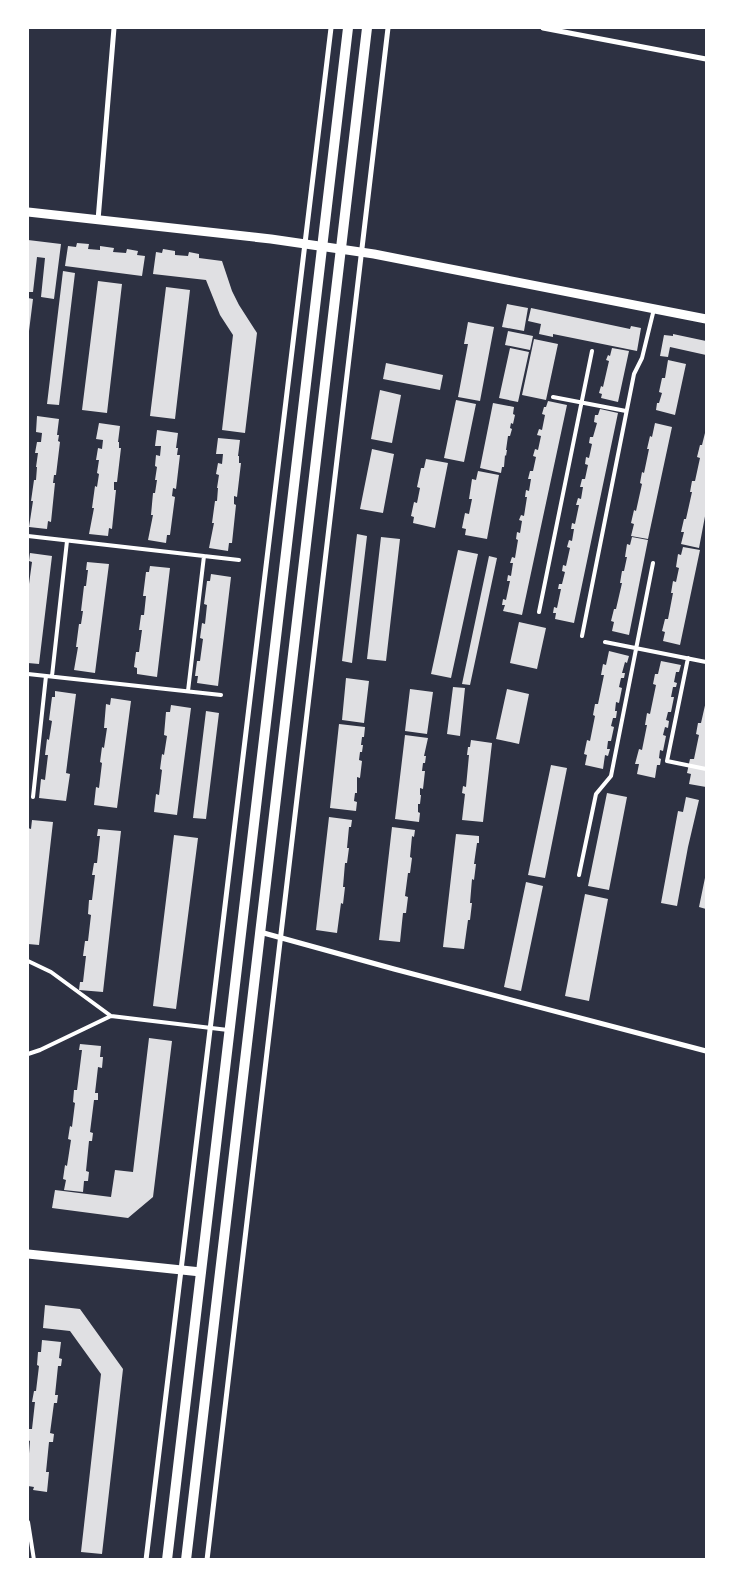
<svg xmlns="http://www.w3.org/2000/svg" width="734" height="1587" font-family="'Noto Sans',sans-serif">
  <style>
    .building { fill: #e0e0e3 }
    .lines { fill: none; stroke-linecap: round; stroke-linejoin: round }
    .service { stroke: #fff; stroke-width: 4 }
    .minor { stroke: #fff; stroke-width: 5 }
    .tertiary { stroke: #fff; stroke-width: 9 }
    .secondary { stroke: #fff; stroke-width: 10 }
  </style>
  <rect width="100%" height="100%" fill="#2d3142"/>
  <!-- building -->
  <path class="building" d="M28 240 61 244 54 299 41 297 45 258 37 257 33 292H28Z
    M77 243 89 244 88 249 100 250V246L114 248 113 252 126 253 127 249 138 251 137 255 145 256 142 276 65 266 68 246 76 247Z
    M163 249 175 251V255L188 256 189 252 199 254V258L222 261 232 291 239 305 257 333 245 433 222 430 233 335 220 315 206 280 153 274 156 252 162 253Z
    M63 271 75 273 59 405 47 404Z
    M98 281 122 284 107 413 82 410Z
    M166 287 190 290 175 419 150 416Z
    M28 298 33 299 29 331H28Z
    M507 304 528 308 524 331 502 327Z
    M531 308 630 329 631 326 641 328 637 351 553 334V337L539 334 541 324 528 321Z
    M468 322 494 327 480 401 458 397 468 344H464Z
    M508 331 533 336 530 350 505 345Z
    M673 334 706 341V355L670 347 668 357 660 356 664 335 673 336Z
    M534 339 558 344 546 400 522 395Z
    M510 348 529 352 518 402 499 398Z
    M612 348 629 351 618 402 601 398 602 394 599 393 601 386 603 387 609 361 606 360 608 355 610 356Z
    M668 360 686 364 675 415 656 410 657 403H659L662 393 659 392 662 378H665Z
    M386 363 443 375 440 390 383 379Z
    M380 390 401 395 392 443 371 439Z
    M456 400 476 404 464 462 444 458Z
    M548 401 567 405 522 615 503 611 505 605H502L503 599 506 600 510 581H507L508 575 511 576 513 563H510L512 557 515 558 518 540 516 539 517 532 520 533 522 521 519 520 521 515 524 516 527 497H525L526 490 529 491 531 479H528L530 471H533L536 457 533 456 535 449 538 450 541 436 537 435 539 429 542 430 545 415 542 414 544 407H546Z
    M493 403 514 407 513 414 515 415 513 424 511 423 510 428 512 429 510 436H508L506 450H507L506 456 505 455 504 467H502L501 473 480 468Z
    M600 409 618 413 574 623 555 619 556 613H553L554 607 557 608 561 589H558L559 584H562L565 572 562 571 563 565 566 566 570 548 567 547 569 540 572 541 574 529H571L572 523 575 524 579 505H576L578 498 581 499 583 487H580L582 479H585L588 465 585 464 586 457 589 458 592 444 589 443 590 437H593L597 423 594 422 595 415H598Z
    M37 416 59 419 57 435H59L58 441 60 442 56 475H54L53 483H55L51 522 48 521 47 529 29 527 33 501H31L34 480H36L37 467H36L38 453H35L37 442H41L42 433 36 432Z
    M99 423 120 426 118 442H119V448H121L117 482H114V490H116L112 529 109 528 108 536 89 534 94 508H92L95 486 97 487 99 474 97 473 99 460H96L98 448 102 449 103 440 96 439Z
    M655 423 672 427 648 539 631 536 634 524 631 523 634 510 636 511 642 484 640 483 642 472 644 473 649 449H647L650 436 652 437Z
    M706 429V511L699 548 681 544 684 532H681L684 519H686L692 492H690L692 481H695L700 458 697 457 700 445H702Z
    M157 430 178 433 176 448H178L177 455H180L176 489 173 488 172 496 175 497 170 535H167L166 543 148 540 153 515H151L153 493H155L157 480H155L157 467 155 466 156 455 160 456 161 446H155Z
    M218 438 240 440 238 456H239V463H241L237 497 234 496V504L236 505 232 543H229L228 551 209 548 214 523H212L215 501H217L218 488H217L219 475 216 474 218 463 222 464 223 454H216Z
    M372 449 394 454 383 513 360 509Z
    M426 459 448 463 435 528 413 523 414 517 411 516 414 502 417 503 420 488 417 487 421 468H424Z
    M478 471 499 475 487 539 465 535 466 529 462 528 465 513 469 514 472 499H469L472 479 476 480Z
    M357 534 367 536 352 663 342 661Z
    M381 537 400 539 386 661 367 659Z
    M632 537 648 540 629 635 612 631 614 622 611 621 614 609H616L622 583H620L622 571H624L627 557H625L627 544 630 545Z
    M683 547 700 550 680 645 663 641 665 632 662 631 665 619H668L673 593H671L673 581 676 582 679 568 676 567 678 554 681 555Z
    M458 550 478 554 451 678 431 674Z
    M30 553 52 556 39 664 28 663V584H29L32 562 29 561Z
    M489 556 497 558 470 685 462 684Z
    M87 562 109 564 95 673 74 670 78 647H76L79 624H81L83 611H81L84 586H86L88 570H86Z
    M150 566 170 568 157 677 137 674V668L134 667 136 652H139L142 630H139L141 615H144L146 596H143L146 572H149Z
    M211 574 231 577 218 686 197 683 198 676H195L197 661H200L203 639 200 638 202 623 205 624 207 605 204 604 207 581H210Z
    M519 622 546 628 537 669 510 663Z
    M609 651 629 656 627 663 625 662 622 673H625L624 678H621L619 687 622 688 619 703 616 702 615 711H617L616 718H613L611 726 614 727 611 741H608L607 749H610L608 756 605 755 603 769 585 765 587 755 584 754 587 740 590 741 595 716 593 715 595 704H598L604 675H601L603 664 606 665Z
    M661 661 681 665 679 672H676L674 682 677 683 676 687H673L671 697H674L671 712H668L666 720 669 721 668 728 665 727 663 735 666 736 663 751 660 750 659 758 661 759 660 765H657L655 778 637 774 639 764H635L639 749 642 750 647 725H645L647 713 650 714 656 685 653 684 655 674H658Z
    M346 678 369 681 364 723 342 720Z
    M453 687 465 688 460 736 447 734Z
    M410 689 433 692 427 734 405 731Z
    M507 689 529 694 519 744 496 739Z
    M55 691 76 694 66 773 70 774 66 801 39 798 41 779 45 780 48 755H45L47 739 49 740 52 721 49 720 52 697H55Z
    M111 698 131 701 117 808 94 805 96 787 99 788 102 763 100 762 102 747 104 748 107 728H104L106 704 110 705Z
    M706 701V787L689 784 691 774 687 773 690 759H694L699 735 696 734 698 723H701Z
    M171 705 191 708 177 815 154 812 156 794 159 795 162 770 160 769 162 754 164 755 167 736 164 735 166 712H170Z
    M206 711 219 713 206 819 193 818Z
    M339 724 365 727 364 737H362L361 745H363L362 752H360L359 760 362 761 360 778 357 777V793H355L354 801 357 802 356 811 330 808Z
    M405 735 428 738 424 756H426L425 763H423L422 771H425L423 789 420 788V795H421L420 804H418V812L420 813 419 822 395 819Z
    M471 740 492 743 483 822 462 820 465 794 462 793 463 786 466 787 469 755H467L468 747H470Z
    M551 765 567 768 545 878 528 875Z
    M607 793 627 797 609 890 588 886Z
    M686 797 699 800 688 847 677 906 661 903 678 811 683 812Z
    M329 817 352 820 351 827H349L347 848H349L347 863H345L343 887H345L343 904 341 903 337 933 316 930Z
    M32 820 53 822 39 945 28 944V828L31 829Z
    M392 827 415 830 414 837 412 836 410 857 412 858 410 873H408L405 896 408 897 406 913H403L400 942 379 940Z
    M98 829 121 831 103 992 79 990 80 982H83L86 956H83L85 941H88L91 915 88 914 89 900H92L95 875H92L94 863H97L100 836H97Z
    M456 834 479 836V843H477L474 864H476L474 880 472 879 470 903H472L470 920H468L464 949 443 947Z
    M174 835 198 838 176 1009 153 1006Z
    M706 873V909L699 907Z
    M526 882 543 886 521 991 504 987Z
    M585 894 608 899 589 1001 565 996Z
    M149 1038 172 1041 153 1197 128 1218 52 1208 55 1190 111 1197 115 1170 133 1172Z
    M80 1044 101 1046 100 1057H103L102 1068 98 1067 95 1093H98V1100H94L90 1132 93 1133 92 1141H89L86 1171 89 1172 88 1181H84L83 1192 64 1190 66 1180 63 1179 65 1165 67 1166 71 1140 68 1139 70 1126 72 1127 75 1103 73 1102 74 1090H77L82 1050H79Z
    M45 1305 80 1309 123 1369 102 1554 81 1552 101 1374 70 1331 43 1328Z
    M42 1340 61 1342 59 1358 62 1359 61 1366H58L55 1395H58L57 1403H54L50 1433 54 1434 53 1442H49L46 1472H49L47 1492 33 1490 34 1487 28 1486V1466L30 1441 28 1440 29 1429H32L35 1402H32L34 1391H36L39 1366 37 1365 38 1352H41Z"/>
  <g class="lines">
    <!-- service -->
    <path class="service" d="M553 397 626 411
      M28 536 239 560
      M539 612 592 351
      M582 636 634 374 642 358 654 309
      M605 642 706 662
      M688 658 667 761 706 769
      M28 674 221 695
      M52 676 67 541
      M188 691 204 556
      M33 797 46 676
      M579 875 596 794 611 776 653 563
      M28 961 51 972 111 1016 228 1030
      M28 1054 40 1050 111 1016
      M28 1522 34 1560"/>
    <!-- minor -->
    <path class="minor" d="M543 28 706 59
      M98 220 114 28
      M260 932 394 969 706 1051
      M146 1560 331 28
      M207 1560 388 28"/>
    <!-- tertiary -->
    <path class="tertiary" d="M28 212 271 239 374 254 706 319
      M28 1254 201 1272"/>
    <!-- secondary -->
    <path class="secondary" d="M167 1560 348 28
      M186 1560 367 28"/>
  </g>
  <!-- border -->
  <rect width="734" height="1587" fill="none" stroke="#ffffff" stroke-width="58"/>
</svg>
